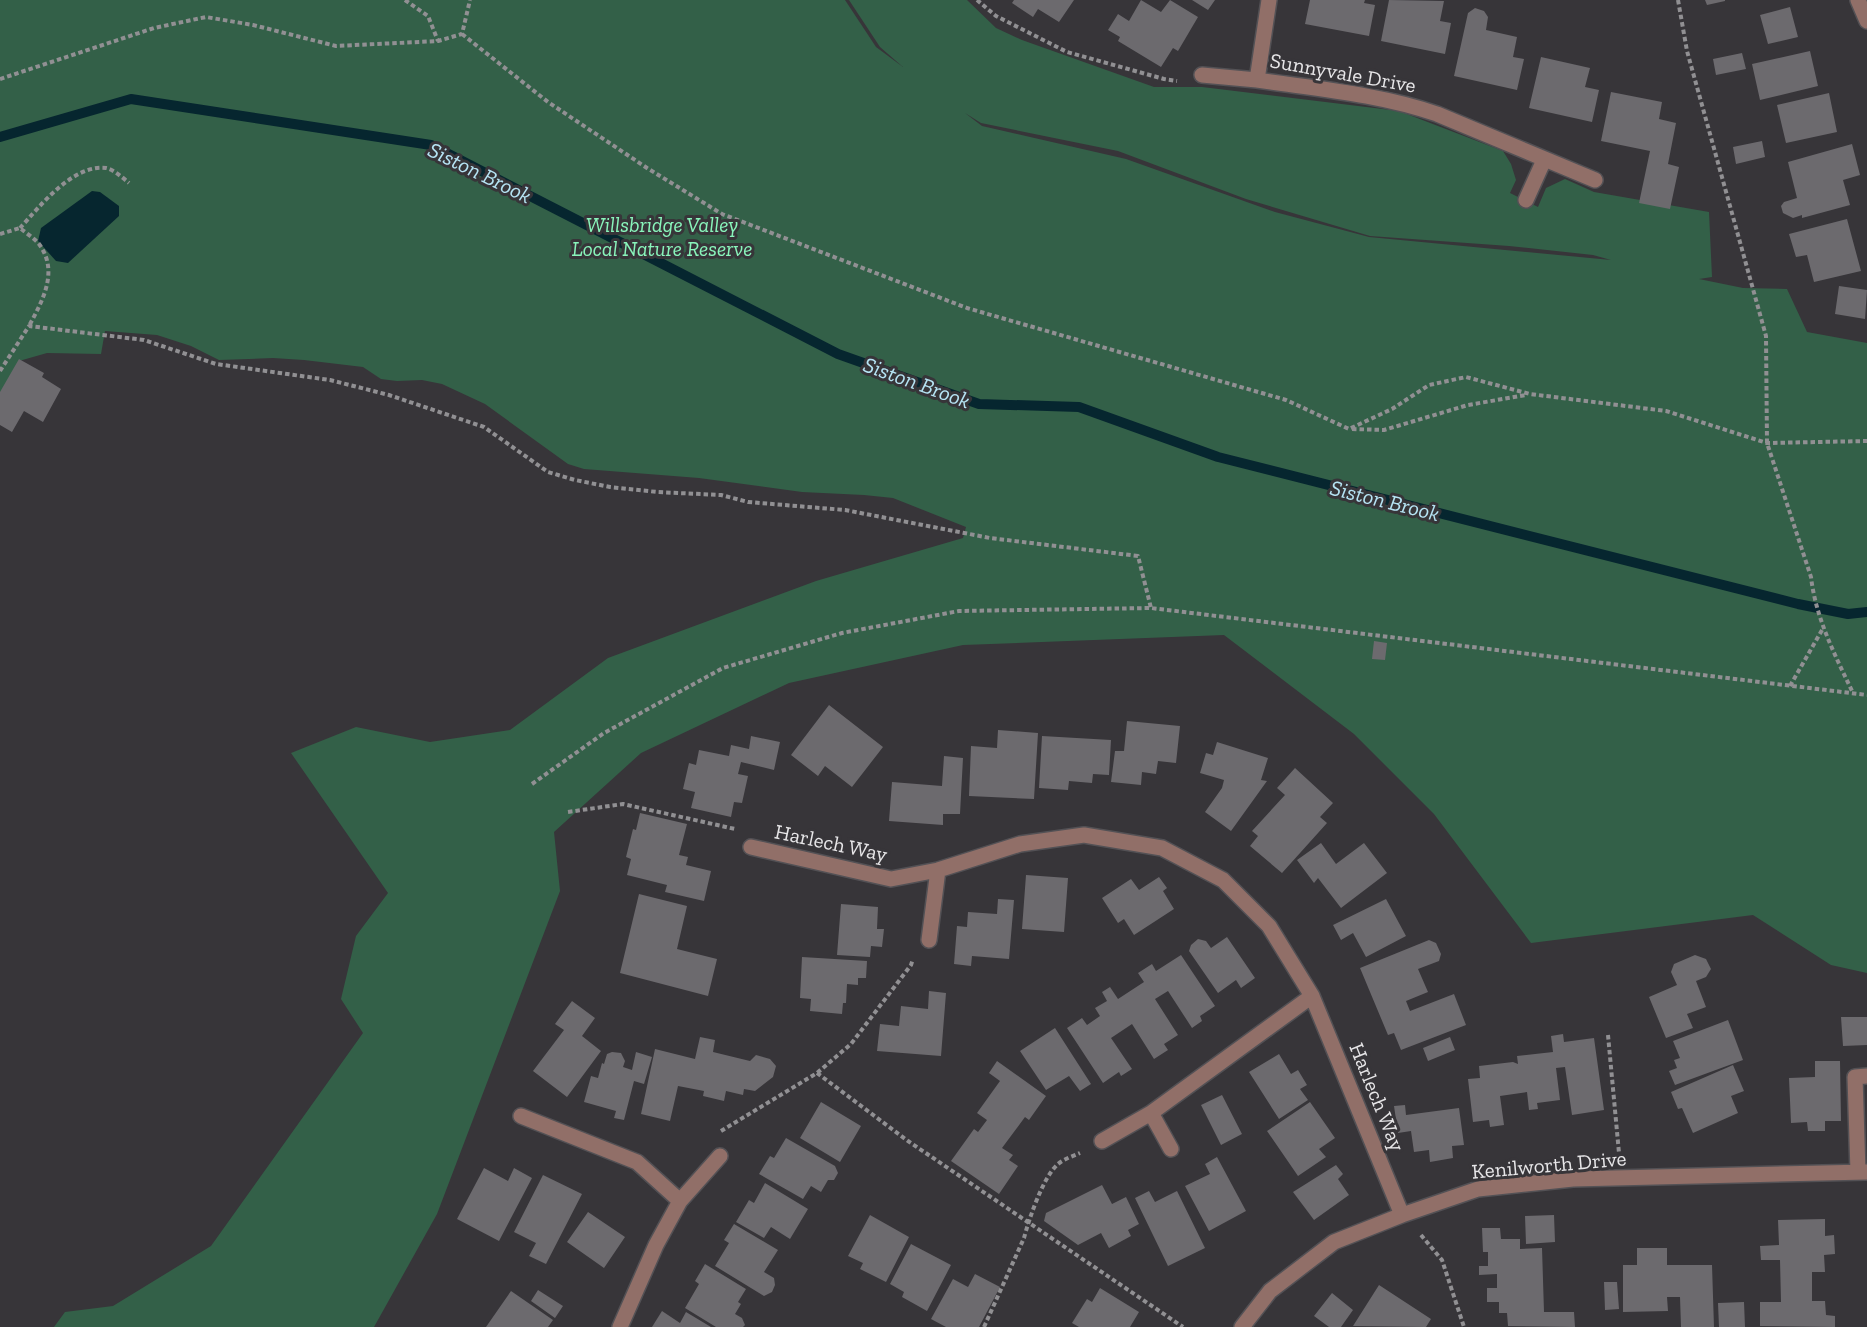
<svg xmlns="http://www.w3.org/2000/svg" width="1867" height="1327" font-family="'Zilla Slab',serif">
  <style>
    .green { fill: #336048; fill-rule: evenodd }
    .water { fill: #06262f }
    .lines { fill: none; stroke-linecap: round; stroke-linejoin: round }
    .stream { stroke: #06262f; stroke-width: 10 }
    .building { fill: #6c6a6e }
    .minor-casing { stroke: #535155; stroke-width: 18 }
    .path { stroke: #919093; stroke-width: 4; stroke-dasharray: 4.5 3; stroke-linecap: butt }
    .minor { stroke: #916f68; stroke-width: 15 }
    .labels { text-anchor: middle; stroke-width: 6; stroke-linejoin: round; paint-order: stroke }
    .street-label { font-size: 21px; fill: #e7e6e8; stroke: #373539 }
    .park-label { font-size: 21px; font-style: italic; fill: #89f5bb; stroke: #373539 }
    .water-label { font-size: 22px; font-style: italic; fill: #b6e4f4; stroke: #373539 }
  </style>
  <rect width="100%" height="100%" fill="#373539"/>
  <!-- green -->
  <path class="green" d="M0 0H845L876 47 903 67 880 47 849 0H967L996 28 1022 40 1154 87H1202L1399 111 1503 151 1511 164 1516 180 1510 193 1538 207 1546 188 1565 179 1594 192 1709 212 1712 277 1699 279 1743 288 1787 289 1807 332 1867 343V973L1831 965 1753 915 1531 943 1434 814 1354 734 1224 635 963 645 789 683 641 753 554 832 560 891 437 1214 374 1327H54L65 1312 113 1306 211 1246 363 1033 341 999 356 936 388 893 291 753 356 727 430 742 510 730 608 658 816 581 963 538 966 527 893 498 864 495 802 492 699 478 584 469 568 464 485 404 442 384 422 380 397 381 381 379 363 367 304 360 273 358 219 360 191 346 157 335 105 331 101 354 47 353 19 361 0 397ZM965 113 981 123 1118 151 1246 199 1370 236 1509 246 1593 255 1611 260 1369 237 1275 212 1126 159 982 126Z"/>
  <!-- water -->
  <path class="water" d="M92 191 100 192 119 206V216L68 263 56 261 38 241 41 228Z"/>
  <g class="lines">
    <!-- stream -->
    <path class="stream" d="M0 137 131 99 431 145 838 354 979 404 1079 407 1218 457 1798 604 1848 614 1867 612"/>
  </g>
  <!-- building -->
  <path class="building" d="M1014 0H1074L1059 22 1038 9 1033 17 1012 3Z
    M1141 0 1161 12 1170 0 1198 17 1178 51 1173 48 1161 67 1118 41 1120 37 1108 30 1118 14 1129 21Z
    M1192 0H1215L1208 10Z
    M1310 0H1365L1364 3 1375 5 1369 36 1305 24Z
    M1389 0 1444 1 1440 21 1451 23 1445 54 1381 41Z
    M1705 0H1725V1L1707 5Z
    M1790 7 1798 37 1768 44 1760 15Z
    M1475 8 1484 11 1488 17 1486 30 1517 37 1513 57 1524 59 1517 90 1454 76 1468 13Z
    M1810 51 1818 86 1760 100 1752 64Z
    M1742 53 1746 69 1716 75 1713 59Z
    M1541 57 1590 68 1585 87 1599 90 1592 122 1529 108Z
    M1611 92 1662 102 1659 119 1676 123 1668 164 1679 167 1670 209 1639 203 1650 151 1601 141Z
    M1829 93 1837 132 1786 143 1777 105Z
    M1762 141 1765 157 1736 164 1733 147Z
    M1852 144 1860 175 1843 180 1850 205 1802 218V215L1793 218 1783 213 1781 206 1784 202 1797 198 1788 162Z
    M1847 219 1861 271 1814 282 1807 255 1796 257 1789 234Z
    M1839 286 1867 290 1865 319 1835 314Z
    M19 359 44 373 42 377 61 389 43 422 24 411 12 432 0 425V392Z
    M1374 641 1387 643 1385 660 1372 659Z
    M829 705 883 747 852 787 825 766 818 776 791 755Z
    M1127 721 1180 726 1176 763 1158 761 1156 774 1142 772 1141 785 1111 782 1115 751H1124Z
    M998 730 1038 733 1034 799 969 796 971 746 997 748Z
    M751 736 780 742 774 770 741 762 738 774 748 776 742 803 734 802 731 817 691 808 695 792 683 789 689 763 696 765 699 750 729 756 731 745 749 749Z
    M1042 736 1111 740 1109 775 1093 774 1092 783 1069 781 1068 790 1039 788Z
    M1217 742 1268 758 1261 780 1267 781 1231 831 1205 812 1222 788 1224 780 1200 773 1206 753 1213 755Z
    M944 756 963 758 960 814H943V825L889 821 892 782 942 786Z
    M1295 768 1333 803 1320 817 1327 823 1282 873 1250 846 1258 836 1252 831 1285 795 1277 788Z
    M640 813 687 824 679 855 688 857 686 865 711 871 704 901 665 892 667 885 627 875 631 859 626 857 633 829 636 830Z
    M1321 843 1336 864 1364 843 1387 873 1341 908 1318 878 1314 883 1297 860Z
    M1026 875 1068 878 1064 932 1022 929Z
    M1159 877 1167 888 1163 891 1174 909 1134 935 1124 919 1118 923 1102 898 1131 879 1139 890Z
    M639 894 687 906 677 949 717 959 708 996 620 973Z
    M998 899 1014 900 1009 959 972 956 971 966 954 964 957 926 967 927 968 912 997 914Z
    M1386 899 1406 936 1366 957 1353 933 1341 940 1333 925Z
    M841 904 878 907 877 929H884L882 947 871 946 870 957 837 955Z
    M1227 937 1255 978 1241 988 1236 980 1218 993 1189 951 1191 945 1198 939 1206 941 1211 948Z
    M1429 940 1436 943 1441 954 1439 961 1418 969 1428 992 1406 1001 1410 1011 1454 994 1466 1025 1401 1050 1394 1033 1388 1035 1360 968Z
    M1181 955 1215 1006 1200 1016 1202 1021 1192 1028 1168 991 1155 999 1178 1035 1164 1044 1168 1050 1154 1059 1132 1024 1111 1038 1132 1069 1121 1076 1119 1072 1103 1083 1067 1028 1082 1018 1087 1025 1100 1016 1095 1008 1107 1001 1102 992 1110 987 1118 999 1144 982 1138 973 1152 964 1156 971Z
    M1695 955 1706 959 1711 969 1706 977 1696 981 1706 1007 1687 1014 1693 1028 1666 1038 1649 997 1677 985 1671 972 1674 964Z
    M802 957 867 961 866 978H858V985L847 984 846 1003H843L842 1014 810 1011 811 999 800 998Z
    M929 991 946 993 941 1056 877 1051 880 1024 899 1026 901 1006 928 1009Z
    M572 1001 595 1018 582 1036 601 1051 567 1097 533 1071 564 1030 555 1024Z
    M1841 1017H1867V1045L1843 1046Z
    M1728 1020 1743 1060 1675 1085 1669 1071 1677 1068 1674 1060 1680 1058 1673 1041Z
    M1055 1028 1091 1084 1080 1091 1069 1076 1046 1090 1020 1051Z
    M1563 1034 1564 1042 1594 1038 1604 1110 1572 1115 1565 1067 1556 1068 1560 1100 1537 1103 1538 1109 1529 1110 1527 1092 1500 1096 1504 1125 1490 1127 1489 1120 1473 1122 1468 1079 1480 1078 1479 1066 1513 1062 1518 1064 1517 1056 1553 1052 1551 1036Z
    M700 1037 715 1040 713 1052 750 1061 756 1055 770 1059 776 1066 773 1077 755 1091 744 1089 743 1095 726 1091 724 1101 703 1096 704 1091 678 1086 670 1121 641 1114 655 1049 695 1059Z
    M1450 1037 1455 1050 1428 1061 1423 1048Z
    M612 1052 621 1053 625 1061 623 1067 632 1070 636 1052 652 1057 644 1084 634 1081 624 1120 614 1118 616 1111 584 1102 591 1076 598 1078 602 1063 604 1064 607 1054Z
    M1279 1054 1291 1074 1298 1070 1307 1085 1300 1089 1308 1100 1279 1119 1249 1072Z
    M997 1061 1046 1096 1029 1120 1025 1117 1002 1148 1013 1155 1009 1160 1018 1166 999 1194 951 1161 974 1129 978 1132 987 1120 977 1113 1000 1081 989 1073Z
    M1815 1061H1840L1841 1121H1825V1131H1808L1807 1122 1791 1123 1789 1078 1815 1077Z
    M1733 1065 1744 1091 1731 1096 1738 1113 1693 1133 1682 1108 1678 1109 1671 1092Z
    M1222 1095 1242 1134 1221 1145 1201 1105Z
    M821 1102 861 1126 840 1162 800 1138Z
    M1310 1102 1335 1138 1319 1149 1326 1157 1298 1176 1267 1131Z
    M1405 1105 1406 1115 1459 1108 1464 1145 1452 1146 1453 1158 1430 1162 1429 1150 1414 1152 1411 1131 1398 1133 1394 1106Z
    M786 1138 835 1166 838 1173 834 1180H828L821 1192 811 1186 803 1199 759 1174 770 1156 774 1158Z
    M1217 1157 1246 1211 1209 1231 1185 1186 1210 1174 1205 1164Z
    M1336 1165 1343 1174 1338 1179 1349 1195 1314 1220 1293 1192Z
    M484 1168 508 1181 514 1168 532 1178 499 1241 457 1219Z
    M543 1175 582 1194 546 1264 529 1256 536 1243 514 1232Z
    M765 1183 808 1209 790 1239 771 1227 764 1238 736 1222 749 1200 754 1203Z
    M1102 1185 1112 1204 1126 1197 1139 1224 1128 1230 1131 1236 1109 1248 1101 1233 1078 1245 1044 1221 1046 1213Z
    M1149 1191 1155 1202 1177 1191 1205 1248 1168 1266 1135 1198Z
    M588 1212 625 1237 604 1268 567 1242Z
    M870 1215 909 1237 886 1282 860 1269 863 1263 848 1256Z
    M1554 1215 1555 1242 1526 1244 1525 1216Z
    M1825 1219V1236L1834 1235 1835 1254 1824 1255 1825 1272H1812V1301H1825L1826 1315 1835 1316V1327L1760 1326V1302H1781L1780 1260H1761L1760 1246 1779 1245 1778 1220Z
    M734 1224 778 1250 764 1272 774 1278 775 1285 772 1292 764 1296 715 1266 729 1243 724 1240Z
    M1482 1228H1500L1501 1239H1520V1249L1542 1248 1544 1312H1574L1575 1327 1508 1326 1507 1313H1499V1302H1487V1288H1497V1274L1479 1275V1266H1488V1252H1483Z
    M911 1244 951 1265 927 1311 902 1297 904 1292 890 1284Z
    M1637 1248H1667V1265H1712L1714 1327H1681L1680 1297H1667L1668 1311 1623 1312V1265H1637Z
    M705 1264 746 1289 738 1302 741 1304 735 1314 742 1318 745 1325 743 1327H716L685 1308 699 1284 695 1281Z
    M975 1274 1000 1287 979 1327H946L931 1319 953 1279 968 1287Z
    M1604 1282H1617L1619 1309 1605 1310Z
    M1379 1285 1431 1319 1426 1327 1353 1326Z
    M1100 1288 1139 1312 1130 1327H1079L1072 1323 1087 1299 1092 1302Z
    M538 1290 563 1306 555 1318 531 1301Z
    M511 1291 553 1320 548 1327H486Z
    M1332 1293 1353 1310 1341 1327H1329L1314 1316Z
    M1744 1302 1745 1327H1719L1718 1303Z
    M662 1311 680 1323 686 1312 711 1327H652Z"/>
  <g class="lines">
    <!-- minor casing -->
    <g class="minor-casing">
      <path id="minor" d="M1269 0 1257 80C1318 89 1379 94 1437 114L1595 180
        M1858 0 1867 21
        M1202 75 1257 80
        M1526 200 1544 160
        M751 847 891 879 938 870 1020 844 1084 835 1162 848 1223 880 1269 926 1312 996 1402 1215
        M929 940 938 870
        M1151 1113 1171 1149
        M521 1116 637 1162 680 1201
        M1102 1141 1151 1113 1312 996
        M1858 1172 1855 1077 1867 1076
        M620 1327 656 1245 680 1201 720 1156
        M1242 1327 1270 1291 1334 1242 1402 1215 1478 1189 1573 1179 1867 1172"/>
    </g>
    <!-- path -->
    <path class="path" d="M405 0 428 16 438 41
      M977 0 996 16 1067 52 1164 79 1177 81
      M1678 0 1687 51 1766 336 1767 443 1811 577C1816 619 1835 655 1853 693
      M462 34 548 102 647 168 722 214 967 308 1286 400 1349 429 1392 409 1429 385 1466 377 1530 394 1666 411 1767 443 1867 441
      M0 79 154 28 206 17 253 25 336 46 438 41 462 34 470 0
      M20 228C40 206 73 164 106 168 113 169 123 178 129 183
      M0 234 20 228C26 233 34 238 39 244 59 271 43 300 29 326
      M0 371 29 326 144 340 216 364 330 380 389 395 484 427 548 472 575 480 610 487 657 492 721 495 748 502 845 510 990 538 1138 556 1151 608
      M1352 429 1384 430 1468 405 1526 395
      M1790 686 1822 630
      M532 784 604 733 723 668 842 633 959 611 1151 608 1867 695
      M568 812 623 804 735 829
      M1608 1035 1619 1153
      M817 1073 908 1141 1183 1327
      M721 1131 817 1073 851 1044 911 965 913 959
      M1421 1235 1442 1260 1464 1327
      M984 1327 1024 1238C1029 1219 1043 1177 1058 1164 1064 1159 1073 1156 1080 1153"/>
    <!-- minor -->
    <use href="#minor" class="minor"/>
  </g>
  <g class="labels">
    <!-- street labels -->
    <g class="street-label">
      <text transform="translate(1343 73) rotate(10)" y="7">Sunnyvale Drive</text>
      <text transform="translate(831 843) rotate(12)" y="7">Harlech Way</text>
      <text transform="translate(1377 1097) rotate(68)" y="7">Harlech Way</text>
      <text transform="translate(1549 1165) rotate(-5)" y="7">Kenilworth Drive</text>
    </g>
    <!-- park labels -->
    <g class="park-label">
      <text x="662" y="232">Willsbridge Valley<tspan x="662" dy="24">Local Nature Reserve</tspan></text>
    </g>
    <!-- water labels -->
    <g class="water-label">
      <text transform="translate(480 172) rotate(26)" y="8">Siston Brook</text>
      <text transform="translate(917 382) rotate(20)" y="8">Siston Brook</text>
      <text transform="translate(1385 500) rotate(14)" y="8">Siston Brook</text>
    </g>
  </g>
</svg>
